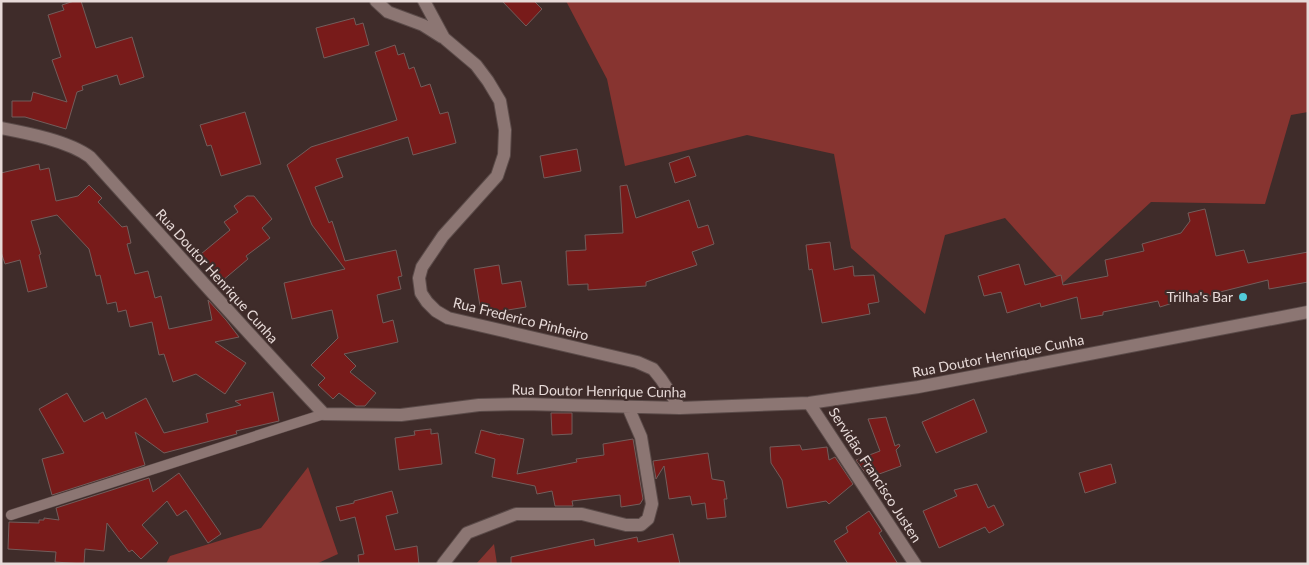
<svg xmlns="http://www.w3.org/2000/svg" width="1309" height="565" font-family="Lato,sans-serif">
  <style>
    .green { fill: #873430 }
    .building { fill: #781b1a; stroke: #735d5b }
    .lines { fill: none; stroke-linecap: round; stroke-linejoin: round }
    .lane-casing { stroke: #5b4b49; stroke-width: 11 }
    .street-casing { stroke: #5b4b49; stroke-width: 14 }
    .lane { stroke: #8c7673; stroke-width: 10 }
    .street { stroke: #8c7673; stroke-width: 12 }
    .poi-dot { fill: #52cbd9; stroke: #3f2c2a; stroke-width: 2 }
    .labels { text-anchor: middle; stroke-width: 4.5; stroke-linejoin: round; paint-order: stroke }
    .street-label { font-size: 14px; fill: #e7dad8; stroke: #3f2c2a }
    .poi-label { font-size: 14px; fill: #e7dad8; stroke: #3f2c2a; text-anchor: end }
  </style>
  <rect width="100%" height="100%" fill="#3f2c2a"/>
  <!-- green -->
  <path class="green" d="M566 1H1308V112L1291 115 1265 204 1151 202 1063 283 1005 218 945 235 925 314 851 248 834 154 747 135 625 166 607 79Z
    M308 467 338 554 316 564H166L170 556 261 528Z
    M494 544 497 564H476Z"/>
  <!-- building -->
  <path class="building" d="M74 1H81L96 48 132 37 144 77 120 85 117 75 82 86 83 90 77 92 66 129 25 117H12V101H31L33 92 67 102 52 60 61 57 48 15 64 10 62 5Z
    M502 1H534L542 9 526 26Z
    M354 18 356 25 363 23 369 45 324 58 316 28Z
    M395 45 398 55 404 53 409 69 414 67 421 87 430 84 440 114 448 112 456 143 413 155 408 137 336 159 343 177 315 187 329 223 332 221 345 261 396 250 402 276 398 277 401 289 377 295 383 323 393 320 398 342 344 354 356 366 350 372 376 393 365 406H356L339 393 333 399 318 385 325 378 311 365 338 338 332 310 292 319 284 283 345 269 312 225 287 165 311 147 397 120 375 52Z
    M245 112 261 164 221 176 211 145 207 146 200 125Z
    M577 149 581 171 544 178 540 156Z
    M689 156 696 176 675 183 669 163Z
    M39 164 40 170 49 168 56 201 78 196 89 185 102 198 98 202 122 227 127 226 131 243 127 244 135 274 148 271 155 298 161 296 169 329 212 320 208 300 226 320 239 337 215 342 246 363 225 394 196 374 173 382 164 354 159 355 152 322 130 327 126 310 118 312 116 302 107 304 100 275 96 276 89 249 57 215 31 221 41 254 39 255 47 287 28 292 20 260 5 264 1 252V173Z
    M627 185 636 218 689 200 698 228 708 225 714 244 692 252 697 265 646 282V286L588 290V284L568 285 566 251 586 250 585 235 623 233 620 186Z
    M247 196H254L272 219 262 228 270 238 246 256 248 259 222 281 201 254 230 230 224 222 238 212 234 206Z
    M1205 209 1216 256 1244 250 1248 263 1308 252V282L1269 289 1268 280 1216 293V295L1179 301 1160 307 1158 301 1103 312V315L1081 319 1077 297 1041 307 1040 303 1007 313 1001 292 984 296 978 276 1019 264 1025 285 1061 275 1063 285 1108 276 1105 260 1144 251 1142 244 1181 233 1190 221 1188 213Z
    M830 242 834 270 853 266 854 276 874 275 879 302 868 304 870 314 822 323 812 269 809 270 806 245Z
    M499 265 502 284 521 281 526 307 490 313 488 304 480 306 474 269Z
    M273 392 279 421 236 431 237 434 164 453 135 432 145 465 52 495 42 459 64 453 39 409 67 393 84 422 103 412 106 419 146 398 164 433 208 422 206 414 241 405 235 401Z
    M974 399 987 432 936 453 922 422Z
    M551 413H572V434L552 435Z
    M886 417 895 446 899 444 900 446 896 450 901 466 871 477 869 472 866 474 856 460 880 451 868 419Z
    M431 429V434L438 433 442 464 399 470 395 438 415 435 414 431Z
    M481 430 500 435V434L524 439 517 474 577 462 576 459 604 455 603 444 633 439 643 499 640 504 621 507 620 495 572 501 573 506H555L552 491 537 494 535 486 492 477 495 459 475 453Z
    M800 445 802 450 827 447 829 460 835 457 853 484 829 504 826 501 787 508 782 480 771 463 770 447Z
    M708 453 712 479 724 481 727 499H724L726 517 707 519 705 503 692 505 690 496 669 499 664 466 656 479 653 461Z
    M1111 464 1116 483 1085 493 1079 473Z
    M179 473 221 534 208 543 186 510 177 516 167 501 142 525 158 543 141 559 132 550 129 552 107 523 104 551 85 549 84 564 55 562 56 552 8 549 9 522 39 523V520H44V518L59 520 56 508 149 478 153 492Z
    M977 484 988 508 994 505 1004 525 989 533 985 527 939 548 923 511 957 496 954 490Z
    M392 491 398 513 386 516 395 550 417 546 419 564H359L358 555 364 554 355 517 340 521 336 507 354 503V501Z
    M869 511 882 531 879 533 898 564H848L834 541 848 532 846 527Z
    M673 534 680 564H511V557L594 539 595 546 637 537 638 542Z"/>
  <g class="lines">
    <!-- lane casing -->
    <g class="lane-casing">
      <path id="lane" d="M11 515 324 414"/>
    </g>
    <!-- street casing -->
    <g class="street-casing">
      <path id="street" d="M376 1 388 12 423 25 442 37
        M424 1 444 38 476 65 488 81 500 101 505 130 504 155 497 176 443 236 422 267 419 278 421 293 427 302 436 311 448 318 637 362 653 369 661 379 680 408
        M1 128C27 133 69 141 90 157 168 243 244 330 324 414L401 415 479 405 524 404 680 408 809 403 918 387 1308 312
        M809 403 915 564
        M443 564 467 533 516 514H582L626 525H641L648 519 652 504 641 437 628 407"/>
    </g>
    <!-- lane -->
    <use href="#lane" class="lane"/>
    <!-- street -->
    <use href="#street" class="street"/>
  </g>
  <!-- markers -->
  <circle class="poi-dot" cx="1243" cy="297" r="5"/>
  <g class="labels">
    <!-- street labels -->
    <g class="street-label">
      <text transform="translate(217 276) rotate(48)" y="5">Rua Doutor Henrique Cunha</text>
      <text transform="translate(521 319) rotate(14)" y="5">Rua Frederico Pinheiro</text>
      <text transform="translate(998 356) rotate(-11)" y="5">Rua Doutor Henrique Cunha</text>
      <text transform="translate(599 391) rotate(1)" y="5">Rua Doutor Henrique Cunha</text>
      <text transform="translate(875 475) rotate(57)" y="5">Servidão Francisco Justen</text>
    </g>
    <!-- poi labels -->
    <g class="poi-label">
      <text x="1233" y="302">Trilha's Bar</text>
    </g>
  </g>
  <!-- border -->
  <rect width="1309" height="565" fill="none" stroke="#e7dad8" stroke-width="5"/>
</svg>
